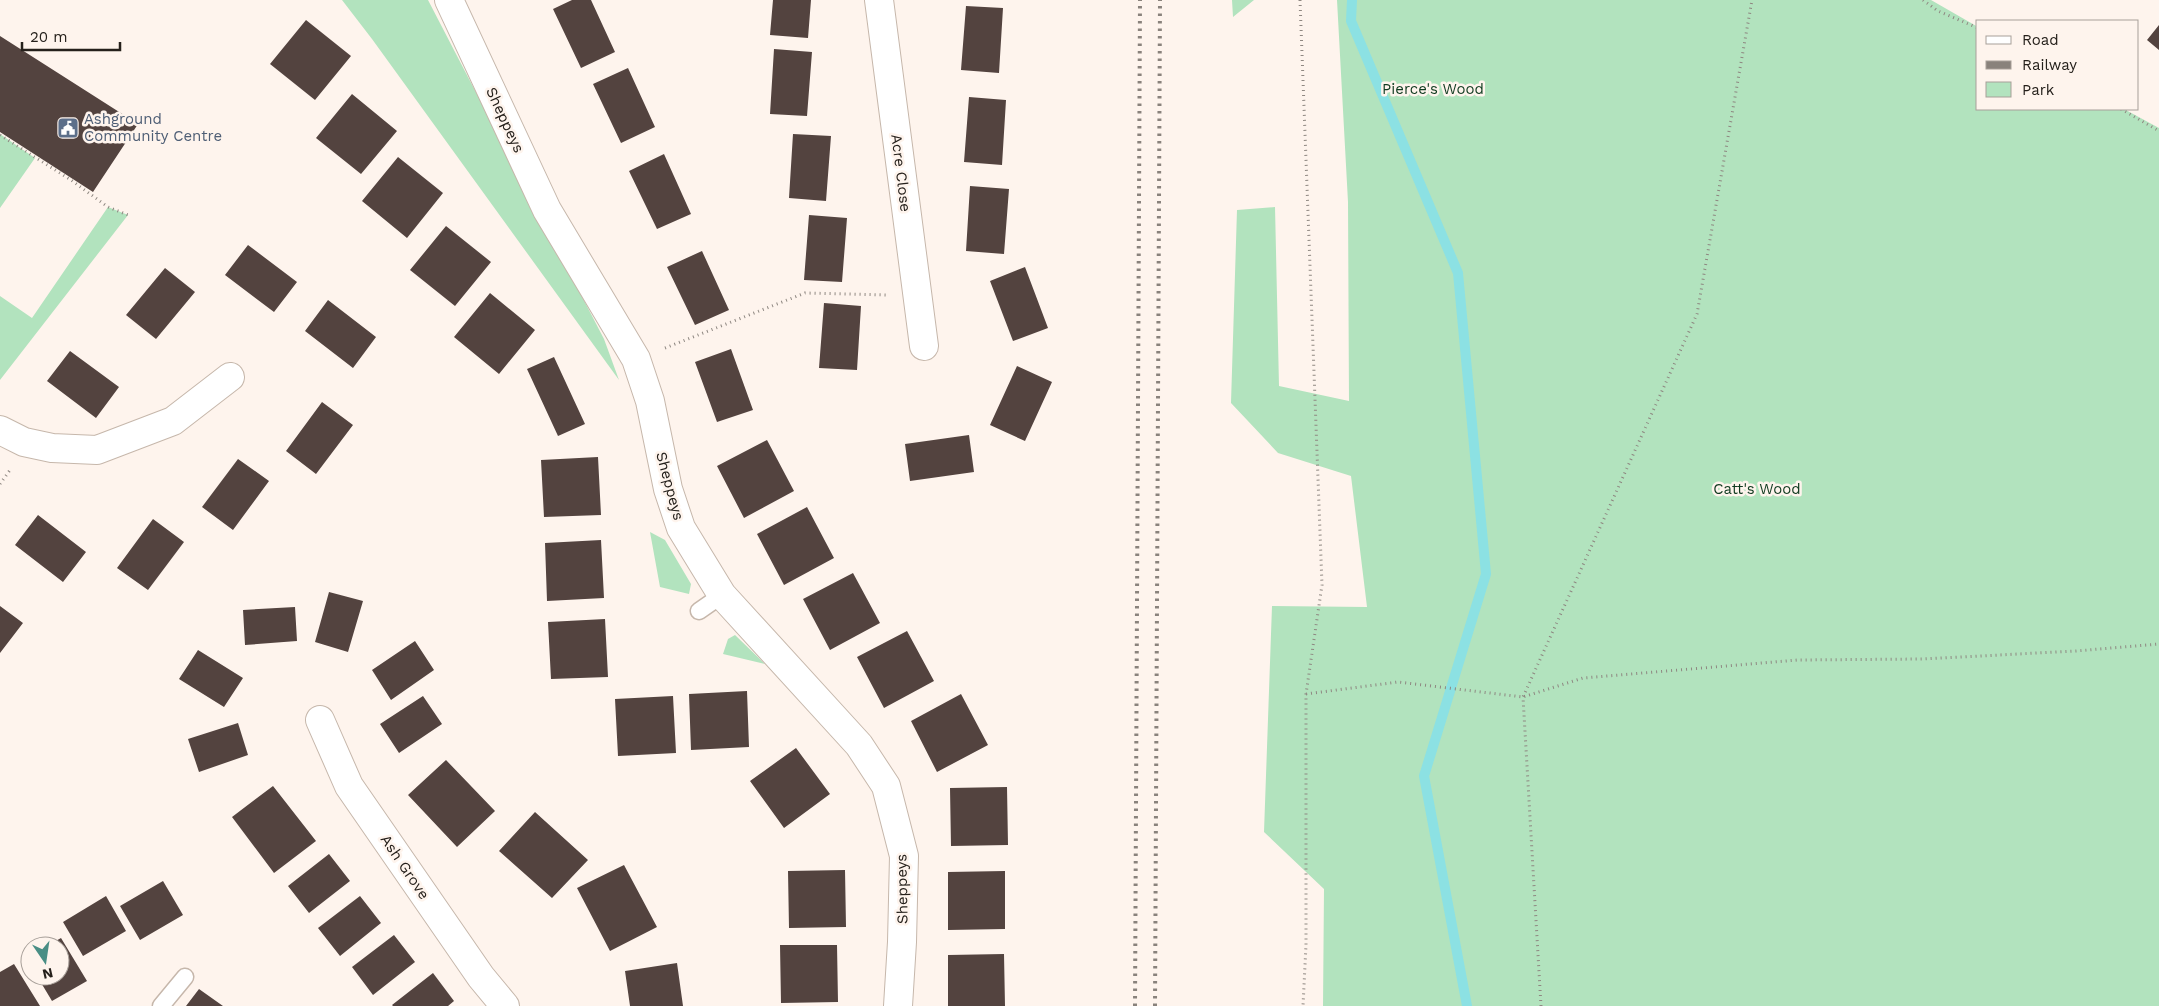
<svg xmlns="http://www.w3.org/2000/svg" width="2159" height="1006" font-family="'Work Sans',sans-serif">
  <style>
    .green { fill: #b2e3be }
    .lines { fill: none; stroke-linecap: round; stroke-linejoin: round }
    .stream { stroke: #8ce1e3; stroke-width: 10 }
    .building { fill: #53433f }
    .lane-casing { stroke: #c6b7ab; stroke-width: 19 }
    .street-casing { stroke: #c6b7ab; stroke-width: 30 }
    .path { stroke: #8e8781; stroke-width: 3; stroke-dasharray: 1 4; stroke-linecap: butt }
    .lane { stroke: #fff; stroke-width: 16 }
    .street { stroke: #fff; stroke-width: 28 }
    .rail { stroke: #89827c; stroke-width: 4; stroke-dasharray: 2.5 5; stroke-linecap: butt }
    .labels { text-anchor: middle; stroke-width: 5; stroke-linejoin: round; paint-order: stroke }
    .park-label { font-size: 15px; fill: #0f3a1f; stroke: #fef4ed }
    .service-label { font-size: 15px; fill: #4e5e75; stroke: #fef4ed; text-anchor: start }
    .street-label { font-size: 15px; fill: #25201b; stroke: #fef4ed }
  </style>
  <rect width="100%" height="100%" fill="#fef4ed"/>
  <!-- green -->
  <path class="green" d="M342 0H428L604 339 619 380 372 39Z
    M1232 0H1254L1233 17Z
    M1337 0H1931L1978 27V109H2124L2159 128V1006H1323L1324 889 1264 832 1272 606 1367 607 1351 476 1278 453 1231 403 1237 210 1275 207 1279 386 1349 401 1348 202Z
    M0 134 35 158 0 208Z
    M108 207 128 215 0 380V296L32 318Z
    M650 532 665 540 691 584 689 594 660 587Z
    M735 635 765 664 723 654 728 639Z"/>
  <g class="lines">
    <!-- stream -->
    <path class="stream" d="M1352 0 1351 21 1458 273 1486 574 1424 776 1467 1006"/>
  </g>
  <!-- building -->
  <path class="building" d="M572 0H591L615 52 581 68 553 9Z
    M773 0H811L808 38 770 35Z
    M966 6 1003 8 999 73 961 70Z
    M306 20 351 56 315 100 270 64Z
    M2159 25V50L2147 40Z
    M0 36 138 124 93 192 0 132Z
    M774 49 812 52 807 116 770 114Z
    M628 68 655 127 621 143 593 84Z
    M352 94 397 131 361 174 316 138Z
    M969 97 1006 100 1002 165 964 162Z
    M793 134 831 136 826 201 789 198Z
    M664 154 691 214 657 229 629 171Z
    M398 157 443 193 407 238 362 201Z
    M970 186 1009 189 1004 254 966 251Z
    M809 215 847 218 842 282 804 280Z
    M446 226 491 262 455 306 410 270Z
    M248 245 297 282 274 312 225 275Z
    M702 251 729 310 695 325 667 267Z
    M1025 267 1048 328 1013 341 990 281Z
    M165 268 195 292 156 339 126 315Z
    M490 293 535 330 499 374 454 337Z
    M328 300 376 337 353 368 305 331Z
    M824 303 861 306 857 370 819 368Z
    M731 349 753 410 717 422 695 362Z
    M70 351 119 387 96 418 47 381Z
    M554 357 585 424 558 436 527 369Z
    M1017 366 1052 382 1025 441 990 425Z
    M322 402 353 425 316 474 286 451Z
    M969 435 974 472 910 481 905 444Z
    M767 440 794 491 744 518 717 466Z
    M598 457 601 515 544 517 541 460Z
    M238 459 269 481 233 530 202 507Z
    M807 507 834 558 784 585 757 534Z
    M38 515 86 552 63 582 15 545Z
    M153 519 184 542 148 590 117 568Z
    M601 540 604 598 547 601 545 543Z
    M853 573 880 623 830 650 803 599Z
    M329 592 363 601 348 652 315 642Z
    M0 606 23 623 0 653Z
    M295 607 297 641 245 645 243 610Z
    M605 619 608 677 551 679 548 622Z
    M907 631 934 681 884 708 857 657Z
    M415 641 434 670 391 700 372 670Z
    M198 650 243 678 224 707 179 679Z
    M747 691 749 747 691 750 689 694Z
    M961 694 988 745 937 772 911 721Z
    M423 696 442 724 399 753 380 724Z
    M673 696 676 753 618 756 615 699Z
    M238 723 248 755 199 772 188 739Z
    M796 748 830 794 784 828 750 781Z
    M446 760 495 811 457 847 408 795Z
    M273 786 316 841 274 873 232 817Z
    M1007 787 1008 845 951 846 950 788Z
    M535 812 588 860 552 898 499 851Z
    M329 854 350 881 309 913 288 886Z
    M624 865 657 927 610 951 577 888Z
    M845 870 846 927 789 928 788 871Z
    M1005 871V929L948 930V872Z
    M163 881 183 915 140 940 120 906Z
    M106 896 126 931 83 956 63 922Z
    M360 896 381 923 340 956 318 928Z
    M394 935 415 962 373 995 352 967Z
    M61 938 87 981 52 1001 37 976H60V946H47Z
    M780 945H837L838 1002 781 1003Z
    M1004 954 1005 1006H948V955Z
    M677 963 683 1006H630L625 971Z
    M14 964 40 1006H0V972Z
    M433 973 454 1001 448 1006H393L392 1005Z
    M199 989 223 1006H186Z"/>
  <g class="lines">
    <!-- lane casing -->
    <g class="lane-casing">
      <path id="lane" d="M699 611 722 595
        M161 1006 185 977"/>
    </g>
    <!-- street casing -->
    <g class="street-casing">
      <path id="street" d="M449 0 547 210 636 359 650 401 668 489 681 528 722 595 859 745 886 786 904 856 902 942 898 1006
        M879 0 924 346
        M0 430 24 442 52 448 97 450 173 421 230 377
        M320 720 349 786 481 977 505 1006"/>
    </g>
    <!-- path -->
    <path class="path" d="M1300 0 1322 585 1306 694V945L1303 1006
      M1923 0 1938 11 1978 28
      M2121 109 2159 131
      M0 135 71 180 108 207 128 215
      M665 348 805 293 888 295
      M0 484 10 470
      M1306 694 1398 682 1523 697 1583 678 1798 660 1922 659 2076 651 2159 644
      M1541 1006 1523 697 1697 314 1752 0"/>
    <!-- lane -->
    <use href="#lane" class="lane"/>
    <!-- street -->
    <use href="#street" class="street"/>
    <!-- rail -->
    <path class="rail" d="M1135 1006 1140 0
      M1155 1006 1160 0"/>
  </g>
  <!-- icons -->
  <defs>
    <g id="civic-square" transform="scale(1.125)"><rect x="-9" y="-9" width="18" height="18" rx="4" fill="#5c6f8a" stroke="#fef4ed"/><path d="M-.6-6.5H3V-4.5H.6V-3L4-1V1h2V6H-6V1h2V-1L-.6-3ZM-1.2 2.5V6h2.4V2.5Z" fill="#fff"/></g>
  </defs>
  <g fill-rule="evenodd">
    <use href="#civic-square" x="68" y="128"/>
  </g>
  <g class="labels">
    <!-- park labels -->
    <g class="park-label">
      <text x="1433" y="94">Pierce's Wood</text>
      <text x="1757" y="494">Catt's Wood</text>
    </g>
    <!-- service labels -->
    <g class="service-label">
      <text x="84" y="124">Ashground<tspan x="84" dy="17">Community Centre</tspan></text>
    </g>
    <!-- street labels -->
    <g class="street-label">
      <text transform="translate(505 120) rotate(65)" y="5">Sheppeys</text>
      <text transform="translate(901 173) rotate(83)" y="5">Acre Close</text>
      <text transform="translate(670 486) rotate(75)" y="5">Sheppeys</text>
      <text transform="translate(405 867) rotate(56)" y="5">Ash Grove</text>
      <text transform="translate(902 889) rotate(-91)" y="5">Sheppeys</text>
    </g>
  </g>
  <!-- legend -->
  <rect x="1976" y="20" width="162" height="90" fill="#fef4ed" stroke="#a79f99"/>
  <rect x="1986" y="36" width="25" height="8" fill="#ffffff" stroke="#a79f99"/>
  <text x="2022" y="45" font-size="15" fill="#25201b">Road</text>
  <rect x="1986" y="61" width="25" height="8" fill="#89827c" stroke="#a79f99"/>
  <text x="2022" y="70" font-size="15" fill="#25201b">Railway</text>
  <rect x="1986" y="82" width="25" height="15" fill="#b2e3be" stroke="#a79f99"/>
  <text x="2022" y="95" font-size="15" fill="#25201b">Park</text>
  <!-- north arrow -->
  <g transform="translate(45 961) rotate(167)"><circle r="24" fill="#fef4ed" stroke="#a79f99"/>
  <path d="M0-4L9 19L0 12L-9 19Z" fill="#498e85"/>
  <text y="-8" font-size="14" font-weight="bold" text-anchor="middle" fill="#25201b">N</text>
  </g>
  <!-- scale -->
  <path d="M22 42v8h98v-8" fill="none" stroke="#25201b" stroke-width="2.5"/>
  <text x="30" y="42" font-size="15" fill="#25201b" stroke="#fef4ed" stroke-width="4" paint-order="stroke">20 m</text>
</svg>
